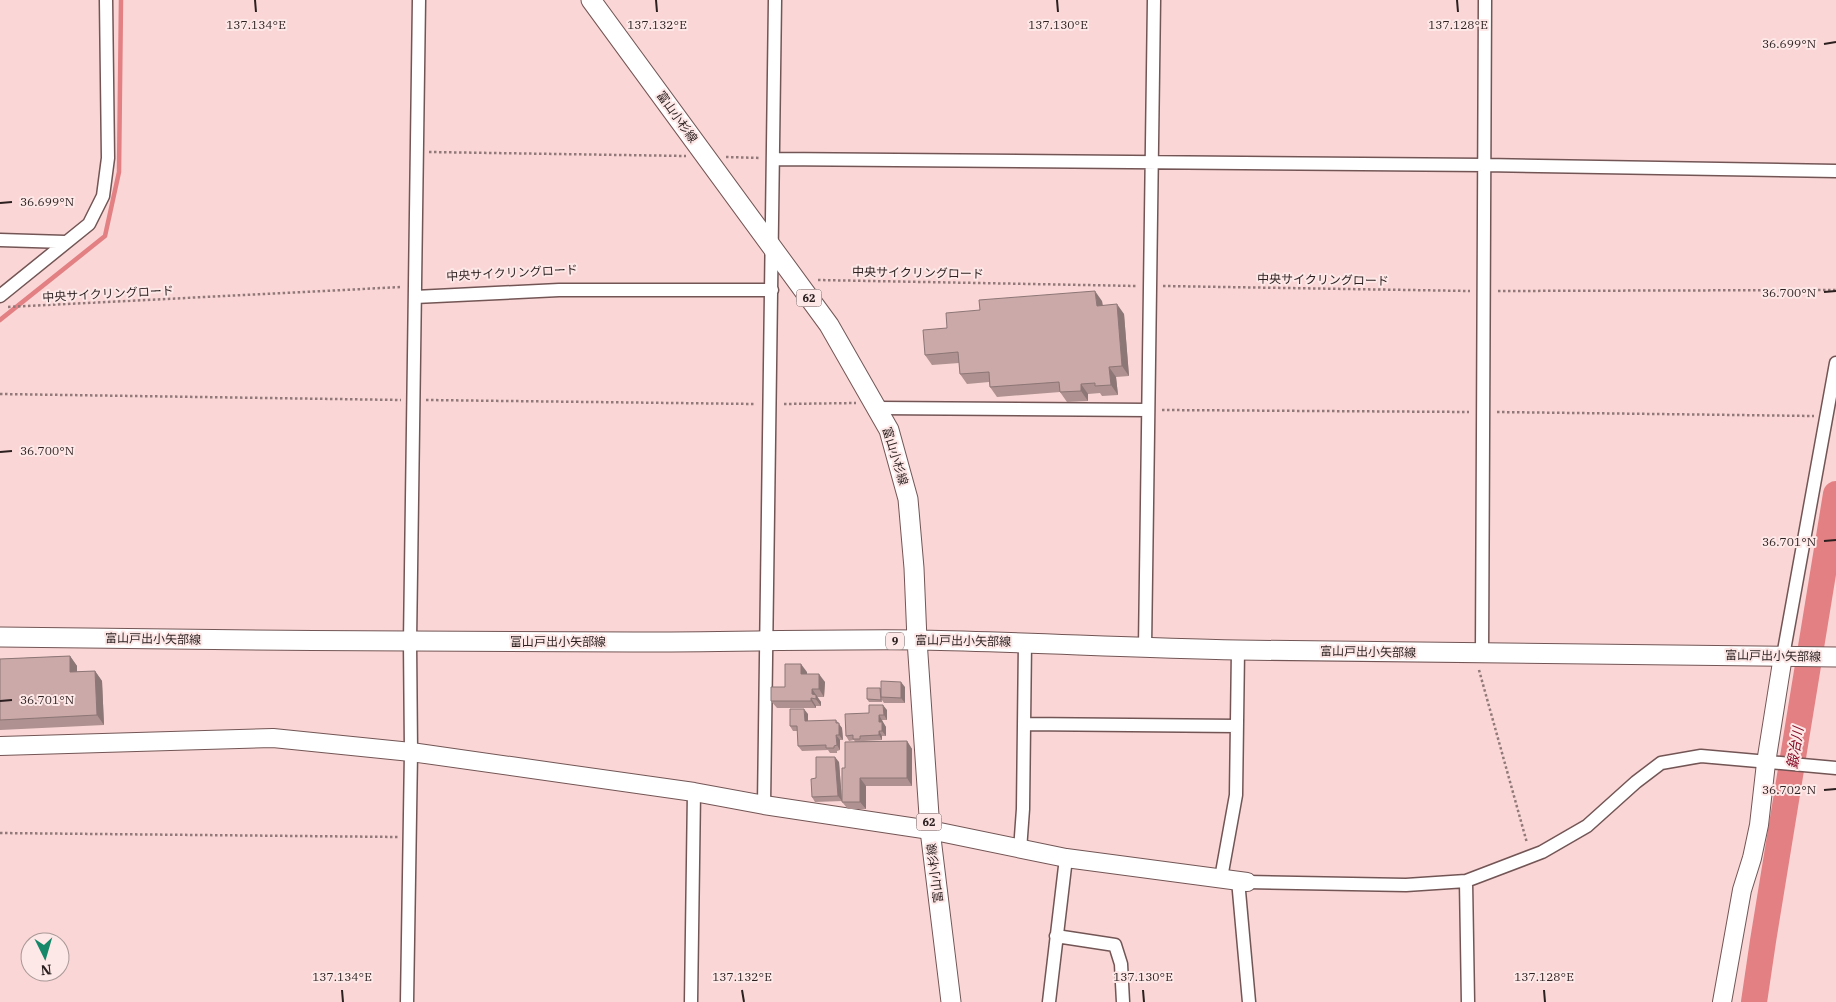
<svg xmlns="http://www.w3.org/2000/svg" width="1836" height="1002" font-family="'IBM Plex Serif','Noto Sans JP',serif">
  <style>
    .lines { fill: none; stroke-linecap: round; stroke-linejoin: round }
    .stream { stroke: #e28083; stroke-width: 4.5 }
    .river { stroke: #e28083; stroke-width: 26 }
    .street-casing { stroke: #735555; stroke-width: 15 }
    .secondary-casing { stroke: #735555; stroke-width: 20 }
    .primary-casing { stroke: #735555; stroke-width: 21 }
    .path { stroke: #917979; stroke-width: 2.5; stroke-dasharray: 2.5 2.5; stroke-linecap: butt }
    .street { stroke: #fff; stroke-width: 12 }
    .secondary { stroke: #fff; stroke-width: 18 }
    .primary { stroke: #fff; stroke-width: 19 }
    .wall { fill: #ae9190 }
    .shaded-wall { fill: #8d7676 }
    .building { fill: #caa9a8; stroke: #8d7676 }
    .ticks { fill: none; stroke: #2b1f1f; stroke-width: 2 }
    .labels { text-anchor: middle; stroke-width: 4; stroke-linejoin: round; paint-order: stroke }
    .shield { fill: #fde8e7; stroke: #6a5b5b; stroke-width: 1 }
    .shield-label { font-size: 11px; font-weight: bold; fill: #2b1f1f }
    .street-label { font-size: 12px; fill: #2b1f1f; stroke: #fde8e7 }
    .water-label { font-size: 14px; font-style: italic; fill: #830a24; stroke: #fde8e7 }
    .ticks-label { font-size: 12px; text-anchor: middle; fill: #2b1f1f; stroke: #fde8e7; stroke-width: 4; stroke-linejoin: round; paint-order: stroke }
  </style>
  <rect width="100%" height="100%" fill="#fad6d6"/>
  <g class="lines">
    <!-- stream -->
    <path class="stream" d="M0 320 105 236 119 172 121 0"/>
    <!-- river -->
    <path class="river" d="M1754 1002 1763 941 1836 494"/>
    <!-- street casing -->
    <g class="street-casing">
      <path id="street" d="M774 159 1485 165 1836 171
        M0 240 65 242
        M0 296 89 224 103 196 108 158 106 0
        M415 297 559 290H772
        M878 408 1148 410
        M1145 648 1154 0
        M1482 654 1485 0
        M1783 656 1836 363
        M1024 724 1237 726
        M764 805 775 0
        M1020 850 1023 809 1025 642
        M1221 878 1236 795 1238 650
        M1238 880 1249 1002
        M1466 881 1468 1002
        M1247 882 1406 885 1466 881 1542 852 1587 826 1636 782 1661 763 1701 756 1836 768
        M1056 936 1115 945 1121 964 1123 1002
        M407 1002 411 752 410 642 419 0
        M691 1002 694 792
        M1049 1002 1066 858"/>
    </g>
    <!-- secondary casing -->
    <g class="secondary-casing">
      <path id="secondary" d="M0 746 273 738 411 752 694 792 764 805 930 830 1066 858 1247 882
        M1722 1002 1742 890 1752 858 1759 825 1766 763 1783 656"/>
    </g>
    <!-- primary casing -->
    <g class="primary-casing">
      <path id="primary" d="M591 0 829 325 889 430 908 499 914 568 917 640 930 830 951 1002
        M0 637C211 640 423 642 634 642 730 642 825 639 921 640 1026 642 1132 648 1238 650L1836 657"/>
    </g>
    <!-- path -->
    <path class="path" d="M429 152 686 156
      M726 157 761 158
      M818 280 1137 286
      M1163 286 1470 291
      M1498 291 1836 290
      M8 307 402 287
      M0 394 401 400
      M426 400 756 404
      M784 404 856 403
      M1162 410 1469 412
      M1497 412 1814 416
      M1479 670 1527 843
      M0 833 398 837"/>
    <!-- street -->
    <use href="#street" class="street"/>
    <!-- secondary -->
    <use href="#secondary" class="secondary"/>
    <!-- primary -->
    <use href="#primary" class="primary"/>
  </g>
  <!-- wall -->
  <path class="wall" d="M1102 301 1103 305 1124 314 1129 376 1116 377 1118 395 1102 396 1100 393 1088 394V401L1067 402 1060 392 997 397 990 387 989 382 967 384 960 374 959 363 932 365 925 355 947 328Z
    M70 656 77 666V672L95 671 102 681 104 725 0 730V659Z
    M807 672V674L825 682 824 697H817L821 702V706H816V708H777L771 701 785 687Z
    M905 687V703H884L882 700V702H869L867 699 880 688Z
    M887 710V720H882L883 723 886 727V736H882V740L864 741H907L912 749V786H866V809H848L842 802 845 768 855 742 854 740 849 741 846 736 869 713Z
    M808 714V721L838 723 842 728 843 740H840V750L837 751V753H830L828 750 802 751 798 746V731H793L790 726Z
    M839 762 842 801 815 802 812 797 816 778Z"/>
  <!-- shaded-wall -->
  <path class="shaded-wall" d="M1095 291 1102 301 1103 316 1097 306Z
    M1117 304 1124 314 1129 376 1122 366Z
    M1109 367 1116 377 1118 395 1111 385Z
    M1081 384 1088 394V401L1081 391Z
    M70 656 77 666V682L70 672Z
    M801 664 807 672V682L801 674Z
    M95 671 102 681 104 725 97 715Z
    M819 674 825 682 824 697 819 689Z
    M901 682 905 687V703L901 698Z
    M812 689 821 702V706L812 694Z
    M811 698 816 706V708L811 701Z
    M883 705 887 710V720L884 715Z
    M804 709 808 714V726L805 721Z
    M879 715 886 727V736L882 731 879 722Z
    M836 720 842 728 843 740 839 735Z
    M879 731 882 736V740L879 735Z
    M836 735 840 740V750L837 745Z
    M907 741 912 749V786L907 778Z
    M835 757 839 762 842 801 838 796Z
    M860 778 866 786V809L860 802Z"/>
  <!-- building -->
  <path class="building" d="M1095 291 1097 306 1117 304 1122 366 1109 367 1111 385 1095 386V383L1081 384V391L1060 392 1059 382 990 387 989 372 960 374 958 352 925 355 923 330 947 328 946 313 980 310 979 300Z
    M70 656V672L95 671 97 715 0 720V659Z
    M785 664H801V674H819V689H812V694L816 695V699L811 698V701H771V687H785Z
    M881 681 901 682V698L881 697Z
    M867 688H880L881 700 867 699Z
    M869 705H883L884 715H879V722H882V731H879V735L860 736V739H853V735L846 736 845 714 869 713Z
    M790 709H804L805 721 836 720V723H839V735H836L837 745 834 746V748H826V745L798 746 797 726H790Z
    M907 741V778H860V802H842V768H845V742Z
    M816 757H835L838 796 812 797 811 779 816 778Z"/>
  <!-- ticks -->
  <path class="ticks" d="M255 0 256 12M656 0 657 12M1057 0 1058 12M1457 0 1458 12M1824 44 1836 42M0 203 12 202M1824 292 1836 291M0 452 12 451M1824 541 1836 540M0 701 12 700M1824 790 1836 789M342 990 343 1002M742 990 744 1002M1143 990 1144 1002M1544 990 1545 1002"/>
  <g class="labels">
    <!-- shield labels -->
    <g class="shield">
      <rect x="796.5" y="289.5" width="25" height="17" rx="4"/>
      <rect x="886" y="632.5" width="18" height="17" rx="4"/>
      <rect x="916.5" y="813.5" width="25" height="17" rx="4"/>
    </g>
    <g class="shield-label">
      <text x="809" y="302">62</text>
      <text x="895" y="645">9</text>
      <text x="929" y="826">62</text>
    </g>
    <!-- street labels -->
    <g class="street-label">
      <text transform="translate(677 117) rotate(54)" y="4">富山小杉線</text>
      <text transform="translate(512 273) rotate(-3)" y="4">中央サイクリングロード</text>
      <text transform="translate(918 273) rotate(1)" y="4">中央サイクリングロード</text>
      <text transform="translate(1323 280) rotate(1)" y="4">中央サイクリングロード</text>
      <text transform="translate(108 294) rotate(-3)" y="4">中央サイクリングロード</text>
      <text transform="translate(895 456) rotate(73)" y="4">富山小杉線</text>
      <text transform="translate(153 639) rotate(1)" y="4">富山戸出小矢部線</text>
      <text transform="translate(963 641) rotate(1)" y="4">富山戸出小矢部線</text>
      <text x="558" y="646">富山戸出小矢部線</text>
      <text transform="translate(1368 652) rotate(1)" y="4">富山戸出小矢部線</text>
      <text transform="translate(1773 656) rotate(1)" y="4">富山戸出小矢部線</text>
      <text transform="translate(935 873) rotate(-97)" y="4">富山小杉線</text>
    </g>
    <!-- water labels -->
    <g class="water-label">
      <text transform="translate(1795 748) rotate(-81)" y="5">鍛冶川</text>
    </g>
  </g>
  <g class="ticks-label">
    <text x="256" y="29">137.134°E</text>
    <text x="657" y="29">137.132°E</text>
    <text x="1058" y="29">137.130°E</text>
    <text x="1458" y="29">137.128°E</text>
    <text x="1789" y="48">36.699°N</text>
    <text x="47" y="206">36.699°N</text>
    <text x="1789" y="297">36.700°N</text>
    <text x="47" y="455">36.700°N</text>
    <text x="1789" y="546">36.701°N</text>
    <text x="47" y="704">36.701°N</text>
    <text x="1789" y="794">36.702°N</text>
    <text x="342" y="981">137.134°E</text>
    <text x="742" y="981">137.132°E</text>
    <text x="1143" y="981">137.130°E</text>
    <text x="1544" y="981">137.128°E</text>
  </g>
  <!-- north arrow -->
  <g transform="translate(45 957) rotate(175)"><circle r="24" fill="#fde8e7" stroke="#a99897"/>
  <path d="M0-4L9 19L0 12L-9 19Z" fill="#148869"/>
  <text y="-8" font-size="14" font-weight="bold" text-anchor="middle" fill="#2b1f1f">N</text>
  </g>
</svg>
